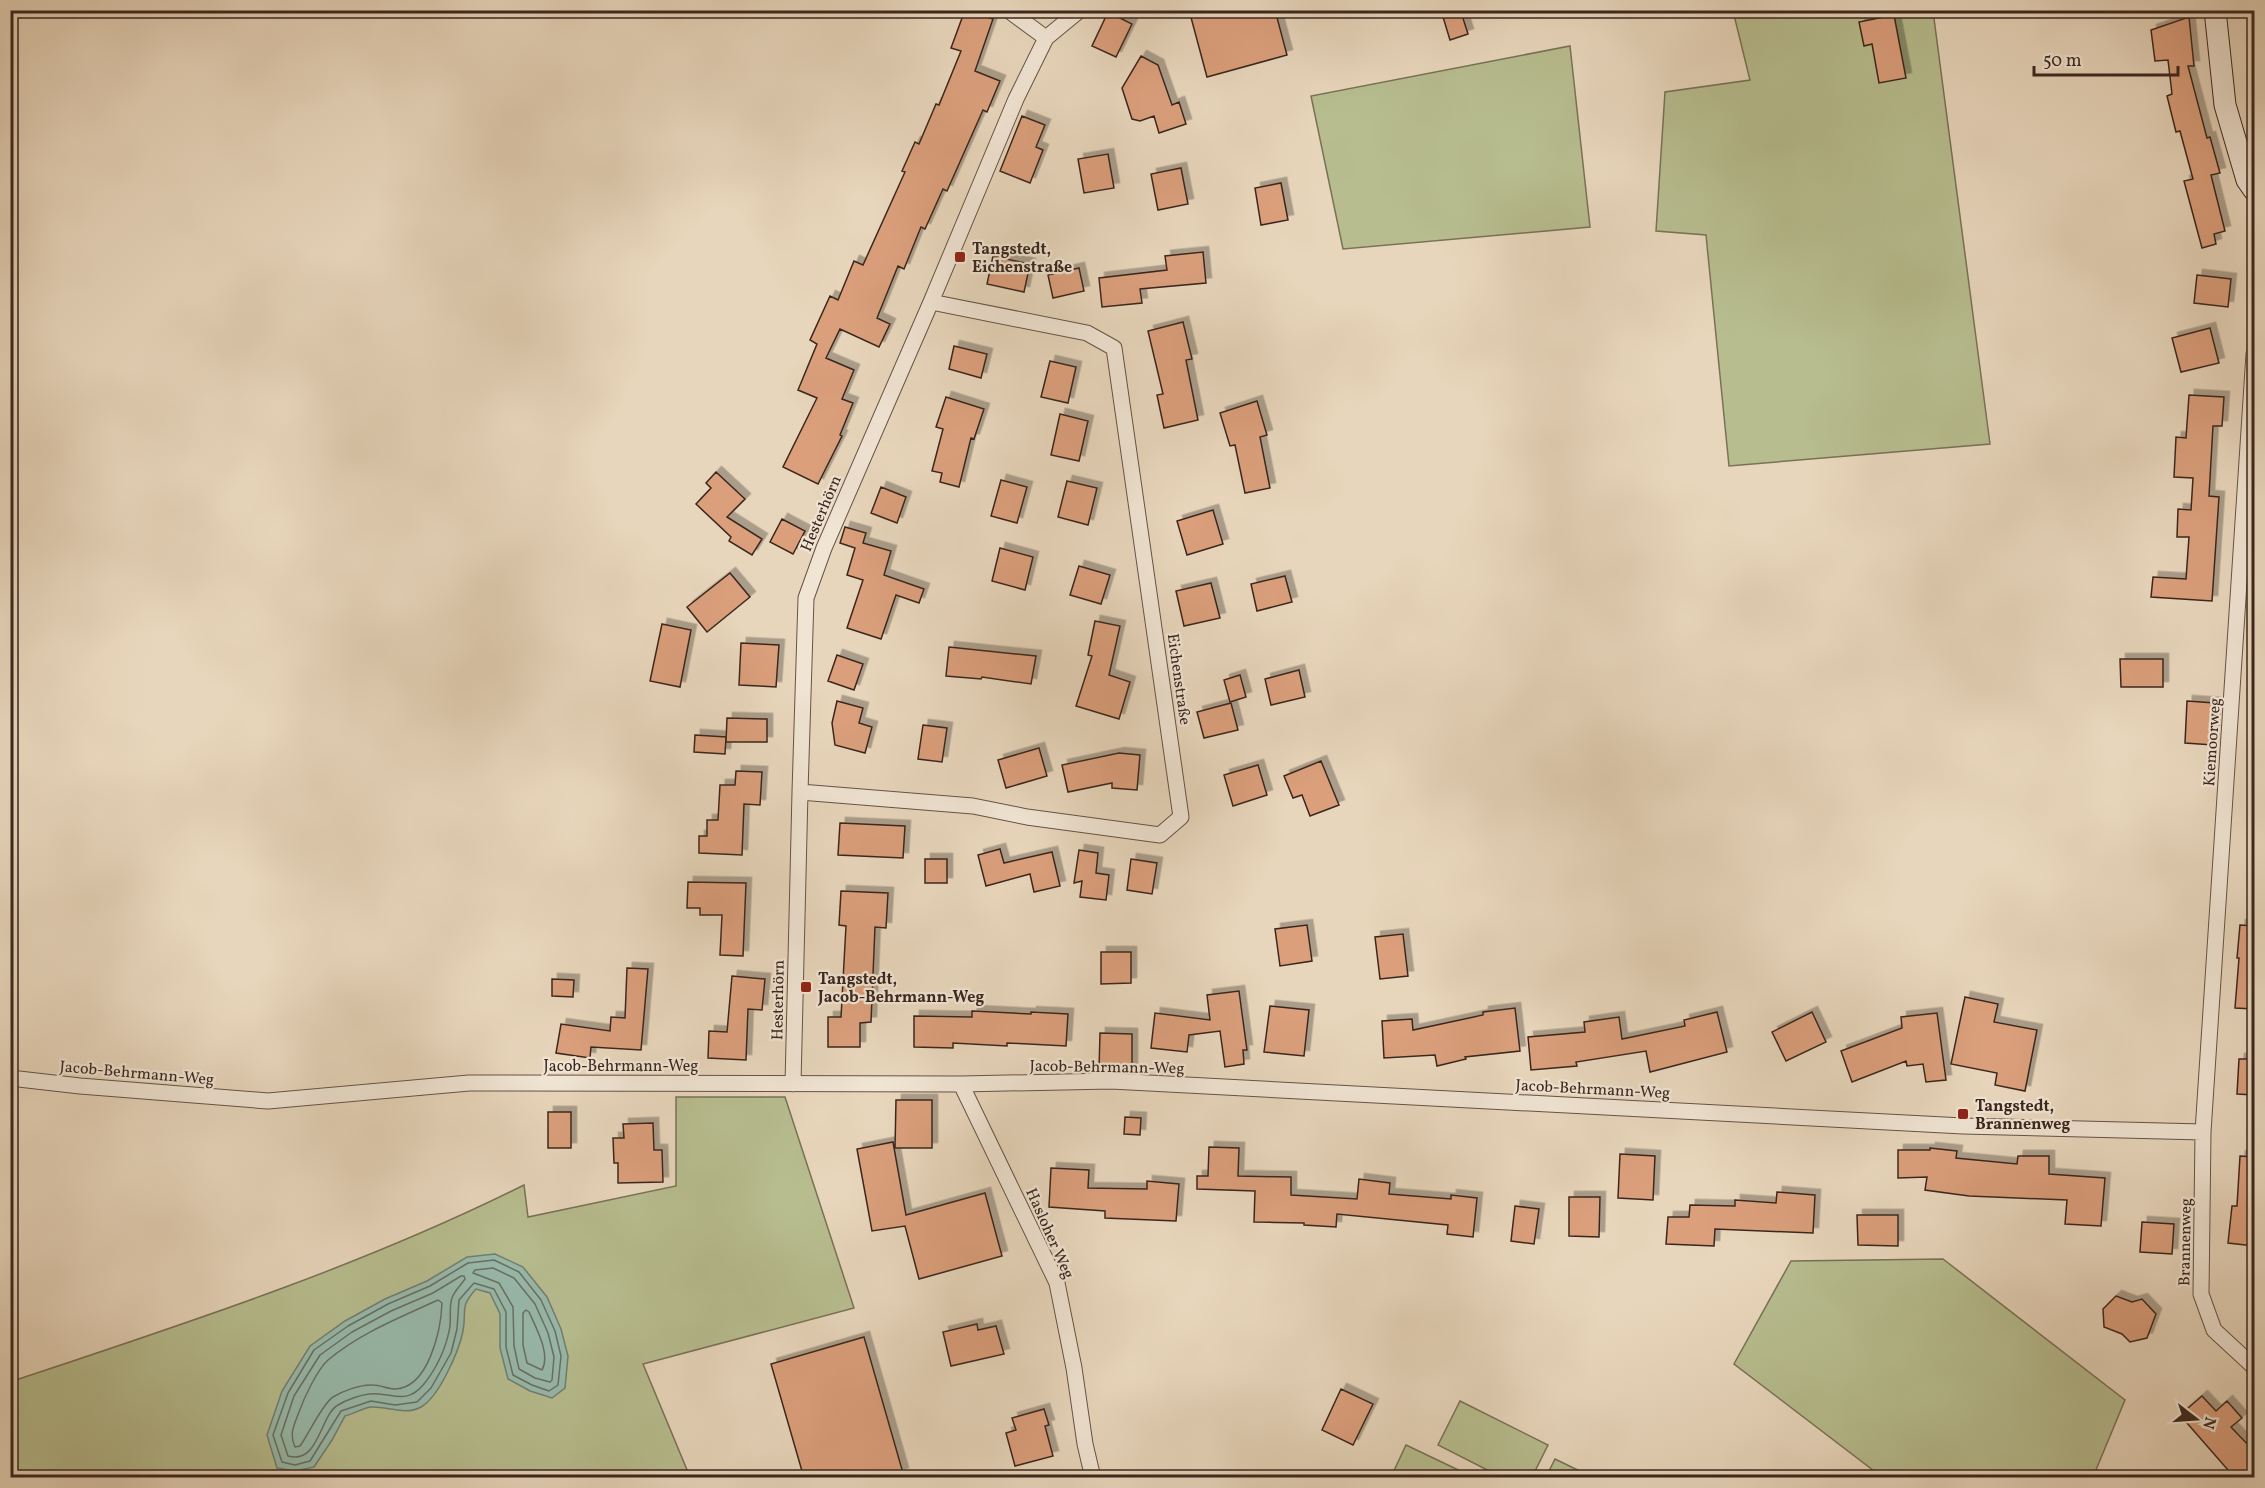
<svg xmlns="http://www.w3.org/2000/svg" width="2265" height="1488" font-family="Vollkorn,serif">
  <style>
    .green { fill: #b7bd8f; stroke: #797256; stroke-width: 1.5 }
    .water { fill: #98baab; stroke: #737f73; stroke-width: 1.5 }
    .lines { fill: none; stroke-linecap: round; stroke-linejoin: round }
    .shore { stroke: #6a7064; stroke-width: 1.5 }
    .building { fill: #db9f7c; stroke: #3b271e; stroke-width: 1.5; filter: url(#shadow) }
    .street-casing { stroke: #665346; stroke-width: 17 }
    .secondary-casing { stroke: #3b271e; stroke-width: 23 }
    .street { stroke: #f0e4d3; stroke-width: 15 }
    .secondary { stroke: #f0e4d3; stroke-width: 21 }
    .poi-dot { fill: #8f2418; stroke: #f0e4d3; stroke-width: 2 }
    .labels { text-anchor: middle; stroke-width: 4.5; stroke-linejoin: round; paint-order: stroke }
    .poi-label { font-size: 16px; font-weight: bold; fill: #3b271e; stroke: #f0e4d3; text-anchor: start }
    .street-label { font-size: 16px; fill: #3b271e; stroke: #f0e4d3 }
  </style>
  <defs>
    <filter id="shadow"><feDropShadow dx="5.5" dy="-5.5" stdDeviation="0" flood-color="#0004"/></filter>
  </defs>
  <rect width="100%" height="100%" fill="#e8d6bc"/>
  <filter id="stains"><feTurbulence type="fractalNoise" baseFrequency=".00333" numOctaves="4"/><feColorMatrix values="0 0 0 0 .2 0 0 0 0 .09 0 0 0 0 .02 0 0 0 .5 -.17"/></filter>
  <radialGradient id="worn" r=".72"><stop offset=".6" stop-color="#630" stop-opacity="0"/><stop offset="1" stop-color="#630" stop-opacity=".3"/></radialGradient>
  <!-- green -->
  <path class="green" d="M1733 11H1933L1990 444 1729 466 1706 235 1656 231 1665 92 1750 80Z
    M1570 46 1590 227 1343 249 1311 96Z
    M676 1097H785L854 1308 643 1364 690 1477H11L10 1382C184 1324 360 1267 524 1185L528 1217 676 1186Z
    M1943 1259 2125 1400 2093 1477H1882L1734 1364 1791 1261Z
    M1460 1401 1548 1445 1532 1477H1501L1438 1445Z
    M1406 1445 1473 1477H1391Z
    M1555 1459 1592 1477H1546Z"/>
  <!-- water -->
  <path class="water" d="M495 1254 523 1267 547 1297 561 1329 568 1356 565 1388 552 1398 530 1391 508 1379 500 1348V1314L490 1293 476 1289C459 1308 467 1309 463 1331 459 1351 439 1397 421 1407 405 1416 387 1406 371 1407 363 1408 353 1414 345 1416L332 1440 314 1467 295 1471 277 1468 267 1435 282 1391 310 1346 345 1321 385 1299 427 1281 467 1257Z"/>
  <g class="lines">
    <!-- shore -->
    <path class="shore" d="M494 1260 519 1272 541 1300 555 1331 561 1356 558 1385 549 1391 532 1385 513 1375 506 1347V1312L494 1289 474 1283 459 1300 457 1329 451 1353 431 1388 417 1402 395 1405 371 1401 341 1411 310 1461 295 1465 282 1462 273 1435 288 1393 314 1350 348 1326 388 1304 430 1286 468 1263Z
      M493 1268 514 1278 535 1304 548 1333 554 1357 552 1380 550 1382 535 1378 519 1369 514 1346 513 1307 499 1283 473 1273 475 1270Z
      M461 1276H464L465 1279C461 1285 454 1291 452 1298 449 1306 451 1317 450 1326 447 1346 437 1368 424 1384 405 1407 391 1391 369 1394 360 1395 346 1400 338 1405 320 1415 319 1465 288 1456L281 1435 294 1396 320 1355 352 1332 391 1311 433 1293Z
      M438 1300 442 1303C441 1329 429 1388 395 1389 388 1389 380 1385 373 1385 361 1384 343 1391 333 1397 323 1403 308 1435 300 1446L295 1447C289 1434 294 1425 299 1412 304 1398 317 1370 328 1360 360 1333 401 1317 438 1300Z
      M526 1310 529 1312C536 1328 551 1354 542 1370L527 1363 523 1345V1313Z"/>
  </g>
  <!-- building -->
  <path class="building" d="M965 10 993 19 975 71 1000 81 987 112 983 110 947 191 943 189 925 229 921 227 904 269 898 266 877 318 890 324 879 347 840 329 826 358 854 370 842 399 853 403 840 435 842 436 818 484 783 467 817 398 798 390 817 344 810 340 830 296 838 300 854 261 863 265 905 172 902 171 915 142 919 144 936 104 939 105 961 51 951 48Z
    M1189 10H1235L1237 15 1254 10H1275L1287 55 1207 77Z
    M1108 12 1132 24 1116 57 1092 46Z
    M1461 12 1468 34 1450 40 1443 17Z
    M1894 15 1906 78 1879 83 1872 44 1864 46 1859 22Z
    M2189 17 2194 66H2188L2207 138 2210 137 2220 173 2211 175 2225 231 2214 234 2216 244 2202 248 2184 181 2193 179 2180 131 2176 132 2167 96 2172 94 2168 60 2155 61 2151 30Z
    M1141 56 1158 65 1172 105 1179 102 1186 124 1159 133 1154 116 1140 121 1132 119 1122 88Z
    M1022 116 1045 125 1036 147 1043 150 1030 183 1000 171Z
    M1108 154 1114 188 1084 193 1078 159Z
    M1181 168 1188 204 1158 210 1151 174Z
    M1281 183 1288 220 1261 225 1255 188Z
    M1203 252 1206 283 1140 289 1142 303 1102 307 1099 278 1167 270 1165 256Z
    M993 256 1030 264 1024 292 987 284Z
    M1079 268 1084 291 1053 298 1048 275Z
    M2197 275 2231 279 2228 307 2194 303Z
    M1183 322 1192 359 1186 360 1198 420 1164 428 1157 395 1163 394 1148 331Z
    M2210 328 2219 363 2181 372 2172 338Z
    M954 346 987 354 981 378 949 369Z
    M1050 361 1076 367 1068 403 1041 397Z
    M2189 395 2224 397 2222 426H2213L2209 496 2219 497 2212 601 2151 597 2153 577 2186 579 2189 537H2177L2178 509 2191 510 2193 478 2174 477 2176 437 2186 438Z
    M946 397 984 409 974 439 971 438 959 487 940 482 942 473 932 471 943 429 936 427Z
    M1257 401 1267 435 1260 437 1270 488 1245 493 1235 445 1230 446 1220 413Z
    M1060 414 1088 421 1079 461 1051 455Z
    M716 472 745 499 727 517 762 539 752 555 729 541 731 537 696 504 711 488 706 483Z
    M1001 480 1027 487 1017 523 991 516Z
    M1067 481 1097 488 1088 525 1058 517Z
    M881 487 906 497 897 523 871 513Z
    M1213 510 1223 544 1187 555 1177 521Z
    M782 519 805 531 793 554 770 542Z
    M845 527 866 533 863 543 891 551 884 575 924 589 919 603 896 595 881 639 847 628 863 580 847 575 855 548 840 543Z
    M1000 548 1033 557 1025 590 992 581Z
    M1079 566 1110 575 1101 604 1070 595Z
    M730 573 750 597 707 632 687 607Z
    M1285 576 1292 602 1257 611 1251 584Z
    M1211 583 1220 618 1184 626 1176 591Z
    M1095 621 1120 626 1109 675 1130 682 1119 719 1076 706 1092 656 1088 655Z
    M662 624 691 630 680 687 650 681Z
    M741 643 779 645 776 687 739 685Z
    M949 647 1036 656 1031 684 982 677 981 679 946 676Z
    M837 655 863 664 854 690 828 681Z
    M2120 659H2163V687H2121Z
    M1299 670 1305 697 1271 705 1265 679Z
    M1240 675 1246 697 1230 702 1224 680Z
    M837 701 863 708 859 723 872 727 865 753 835 745 832 723Z
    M2187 701 2215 703 2213 745 2185 743Z
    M1231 703 1238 730 1204 738 1197 712Z
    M727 718 767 719V742H726Z
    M923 725 947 728 942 762 918 759Z
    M695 735 726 737 725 754 694 752Z
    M1039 748 1047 776 1006 788 998 760Z
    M1119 753 1140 755 1137 790 1112 788V783L1068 792 1062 765Z
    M1321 761 1339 805 1310 816 1302 795 1293 798 1284 776Z
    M1258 765 1267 795 1233 806 1224 775Z
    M736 771 762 772 760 805 744 804 742 855 699 853V836H707V820H718L720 785H735Z
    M840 823 905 826 903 858 838 855Z
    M1000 849 1004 863 1052 852 1060 886 1034 892 1030 874 986 886 978 855Z
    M1079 850 1098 853 1096 873 1109 875 1106 900 1080 897 1082 881 1074 883Z
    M925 859H947V883H925Z
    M1131 859 1157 863 1152 894 1127 890Z
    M688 882 746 883 743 956 720 955 722 915H700V908H687Z
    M841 891 888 893 886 928 875 927 871 1022 860 1023V1047H828V1017H841L846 926 839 925Z
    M1307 925 1312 961 1280 966 1275 929Z
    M2240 925 2254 926V1009L2235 1008 2239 958H2237Z
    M1403 934 1408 976 1380 979 1375 937Z
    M1101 952H1131V983L1101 984Z
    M627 968 648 969 641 1050 591 1047 590 1058 556 1053 561 1024 610 1031 611 1017 625 1018Z
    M732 976 765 979 762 1010 748 1009 746 1060 708 1058 709 1031 727 1032Z
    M552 979 574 980 573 997 552 996Z
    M1239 991 1247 1050H1243L1244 1064 1225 1067 1220 1031 1189 1035 1187 1052 1151 1048 1155 1013 1210 1020 1207 995Z
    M1965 997 1998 1004 1994 1022 2037 1030 2025 1091 1995 1085 1997 1073 1951 1064Z
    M1270 1006 1309 1010 1304 1056 1264 1052Z
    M1515 1008 1520 1051 1465 1057 1466 1059 1437 1066 1435 1055 1384 1058 1382 1021 1412 1019 1413 1030 1483 1015V1012Z
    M972 1011 1031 1014V1012L1068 1014 1066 1046 1007 1043V1046L953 1043V1048L914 1047V1016L972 1017Z
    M1717 1012 1727 1052 1650 1072 1646 1051 1576 1062 1577 1066 1531 1070 1528 1037 1585 1032 1584 1022 1619 1017 1622 1039 1685 1026 1684 1020Z
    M1812 1012 1826 1042 1786 1061 1772 1032Z
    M1937 1013 1946 1080 1926 1082 1923 1064 1907 1066 1906 1061 1852 1082 1841 1051 1902 1028 1901 1017Z
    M1100 1033 1132 1034V1071L1099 1070Z
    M2239 1059H2254V1095L2237 1094Z
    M896 1100H932V1148H895Z
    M548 1112H571V1148H548Z
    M1125 1117 1141 1118 1140 1135 1124 1134Z
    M653 1123 654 1150H662L663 1182 618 1183V1163H614L613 1138H624L623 1124Z
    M893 1142 906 1215 985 1193 1002 1256 919 1279 905 1226 872 1231 857 1149Z
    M1209 1147 1239 1148 1238 1176 1291 1177V1195L1357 1199 1359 1179 1390 1183 1389 1194 1451 1199V1195L1477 1198 1473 1237 1447 1234 1448 1225 1337 1214 1336 1227 1304 1225V1223L1254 1222 1255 1191 1197 1189V1176H1208Z
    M1930 1148 1957 1151 1956 1158 2017 1164 2018 1156H2049V1174L2105 1178 2101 1226 2065 1224 2067 1200 1969 1196 1925 1190 1927 1177 1898 1178V1150H1930Z
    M1620 1154 1655 1156 1653 1200 1618 1198Z
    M2240 1156 2254 1157V1246L2228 1243 2232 1206H2237Z
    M1051 1168 1089 1170 1088 1188 1147 1189V1181L1179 1184 1176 1221 1105 1218V1211L1049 1207Z
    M1777 1192 1815 1195 1813 1233 1715 1229 1714 1246 1666 1244 1668 1217H1689L1690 1205 1735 1206V1200L1776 1203Z
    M1569 1197H1600L1599 1237 1569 1236Z
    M1515 1206 1539 1209 1534 1244 1511 1241Z
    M1857 1215H1898V1246L1858 1245Z
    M2142 1222 2174 1224 2172 1254 2140 1252Z
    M2116 1296 2132 1302 2142 1299 2156 1314 2147 1338 2130 1342 2122 1334 2104 1327 2103 1309Z
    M977 1324 978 1330 996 1326 1004 1354 951 1366 943 1332Z
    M864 1337 903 1473 887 1478H804L771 1364Z
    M1341 1389 1373 1404 1353 1445 1322 1430Z
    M2202 1396 2216 1411 2227 1401 2242 1418 2231 1427 2254 1451V1478H2235L2180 1415Z
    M1044 1409 1049 1425 1045 1426 1053 1456 1015 1466 1006 1433 1016 1430 1012 1418Z"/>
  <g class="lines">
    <!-- street casing -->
    <g class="street-casing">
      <path id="street" d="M1008 10 1046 38
        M2254 354 2203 1132 2201 1294 2214 1330 2254 1367
        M800 792 973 806 1027 817 1160 835 1181 817 1114 348 1087 333 931 302
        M10 1078 80 1086 268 1101 469 1083 961 1084 1111 1081 1963 1126 2203 1132
        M793 1084 800 792 806 598 824 548 931 302 1016 99 1046 38 1080 10
        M961 1084 1057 1283 1074 1368 1085 1444 1093 1478"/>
    </g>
    <!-- secondary casing -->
    <g class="secondary-casing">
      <path id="secondary" d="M2215 10 2225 105 2247 180 2254 190"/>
    </g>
    <!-- street -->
    <use href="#street" class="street"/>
    <!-- secondary -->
    <use href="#secondary" class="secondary"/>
  </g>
  <!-- markers -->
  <g class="poi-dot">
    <rect x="954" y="251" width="12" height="12" rx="3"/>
    <rect x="800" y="981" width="12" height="12" rx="3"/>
    <rect x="1957" y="1108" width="12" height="12" rx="3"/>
  </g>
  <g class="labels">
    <!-- poi labels -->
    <g class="poi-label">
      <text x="972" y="254">Tangstedt,<tspan x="972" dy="18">Eichenstraße</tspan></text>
      <text x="818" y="984">Tangstedt,<tspan x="818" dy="18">Jacob-Behrmann-Weg</tspan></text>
      <text x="1975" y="1111">Tangstedt,<tspan x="1975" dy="18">Brannenweg</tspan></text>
    </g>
    <!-- street labels -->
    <g class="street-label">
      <text transform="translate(820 513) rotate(-67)" y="6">Hesterhörn</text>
      <text transform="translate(1180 679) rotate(82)" y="6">Eichenstraße</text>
      <text transform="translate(2211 742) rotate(-86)" y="6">Kiemoorweg</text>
      <text transform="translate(777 1000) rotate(-89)" y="6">Hesterhörn</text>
      <text x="621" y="1071">Jacob-Behrmann-Weg</text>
      <text transform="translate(1107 1066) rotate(1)" y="6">Jacob-Behrmann-Weg</text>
      <text transform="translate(137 1072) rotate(5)" y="6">Jacob-Behrmann-Weg</text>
      <text transform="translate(1593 1088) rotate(3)" y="6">Jacob-Behrmann-Weg</text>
      <text transform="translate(1051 1233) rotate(66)" y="6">Hasloher Weg</text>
      <text transform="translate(2184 1242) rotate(-89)" y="6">Brannenweg</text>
    </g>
  </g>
  <!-- margin -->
  <rect width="2265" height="1488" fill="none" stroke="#e8d6bc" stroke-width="36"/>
  <rect x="12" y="12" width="2241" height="1464" fill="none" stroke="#3b271e" stroke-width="3"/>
  <rect x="18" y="18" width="2229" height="1452" fill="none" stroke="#3b271e" stroke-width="1.5"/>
  <!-- north arrow -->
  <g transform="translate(2196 1419) rotate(107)" stroke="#f0e4d3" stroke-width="4.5" paint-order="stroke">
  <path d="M0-4.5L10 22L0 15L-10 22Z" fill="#3b271e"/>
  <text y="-9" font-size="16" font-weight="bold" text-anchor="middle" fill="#3b271e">N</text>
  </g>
  <!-- scale -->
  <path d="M2034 66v9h144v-9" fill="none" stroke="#3b271e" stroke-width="3"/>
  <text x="2043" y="66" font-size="18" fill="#3b271e" stroke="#f0e4d3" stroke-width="4.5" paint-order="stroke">50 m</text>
  <rect width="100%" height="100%" filter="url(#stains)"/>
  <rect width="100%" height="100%" fill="url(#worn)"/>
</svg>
